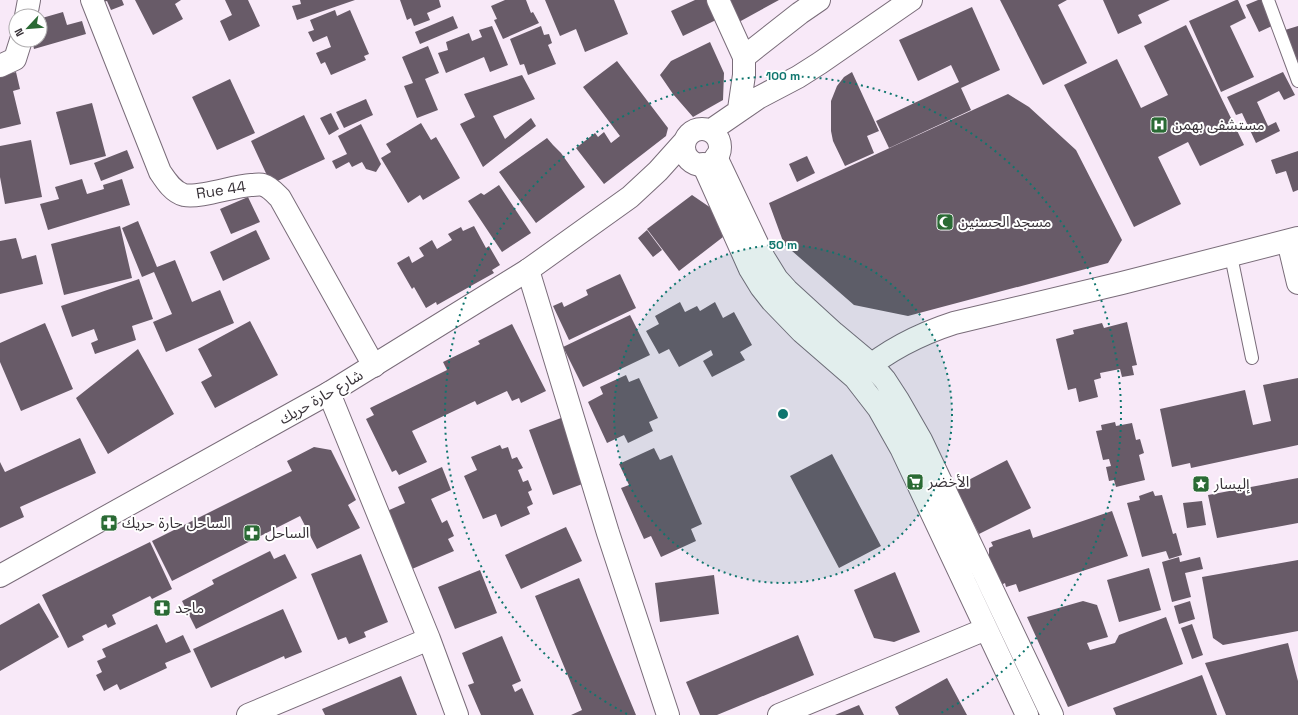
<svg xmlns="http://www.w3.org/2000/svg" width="1298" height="715" font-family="'Space Grotesk','Noto Sans Arabic',sans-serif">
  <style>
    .building { fill: #685b68 }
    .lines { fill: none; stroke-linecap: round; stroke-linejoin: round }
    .service-casing { stroke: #796c79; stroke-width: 14 }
    .minor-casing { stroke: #796c79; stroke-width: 24 }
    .tertiary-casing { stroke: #796c79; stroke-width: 24 }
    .service { stroke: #fff; stroke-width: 12 }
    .minor { stroke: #fff; stroke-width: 22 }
    .tertiary { stroke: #fff; stroke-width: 22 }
    .ring { fill: none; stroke: #0f766e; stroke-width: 2; stroke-dasharray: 2 4 }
    .labels { text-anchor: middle; stroke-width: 4; stroke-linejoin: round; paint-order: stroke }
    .poi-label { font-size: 15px; fill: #383238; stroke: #fff; text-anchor: start }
    .street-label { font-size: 15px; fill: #383238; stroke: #fff }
    .centre { fill: #0f766e; stroke: #fff; stroke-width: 2 }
    .ring-label { font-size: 12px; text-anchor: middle; font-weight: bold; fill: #0f766e; stroke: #fff; stroke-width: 4; stroke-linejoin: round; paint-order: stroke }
  </style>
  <rect width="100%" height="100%" fill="#f8e9f8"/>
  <!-- building -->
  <path class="building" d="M98 0H122L124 5 111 10 107 1 100 3Z
    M135 0H181L175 4 183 19 153 35Z
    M225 0H248L260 26 229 41 220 21 232 15Z
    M300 0H355L297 20 292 6 301 4Z
    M400 0H439L441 7 427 13 430 20 414 26 411 18 407 20Z
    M505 0H526L531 13 533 12 539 23 503 39 494 20 497 19 491 6Z
    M545 0H614L628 34 585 52 576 29 560 36Z
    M695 0H707L716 20 683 36 671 11Z
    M727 0H779L739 22Z
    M1000 0H1067L1058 5 1087 63 1043 85Z
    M1103 0H1170L1138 15 1142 23 1118 34Z
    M1236 0H1238L1246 18 1230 26 1254 77 1221 92 1189 21Z
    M1258 0H1263L1274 25 1259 32 1246 5Z
    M972 7 1000 70 961 88 971 110 889 148 876 121 959 82 951 65 918 81 899 40Z
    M335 10 337 16 350 10 369 54 364 56 366 60 331 75 325 62 321 64 316 53 331 47 327 36 313 42 308 32 314 30 310 20Z
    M63 12 67 25 82 21 86 34 34 49 32 40H40V32L46 30 42 18Z
    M453 16 458 28 420 44 415 32Z
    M1186 25 1244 145 1200 166 1188 142 1158 157 1181 204 1134 227 1064 85 1117 59 1141 108 1168 95 1144 46Z
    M492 26 508 65 490 72 484 57 446 73 438 53 448 50 446 42 469 33 472 41 482 37 479 30Z
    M541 26 544 35 549 34 552 43 548 45 556 64 528 75 524 64 520 65 510 39Z
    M1298 26V62L1285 30Z
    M710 42 724 73 723 100 693 117 673 94 660 75 671 61Z
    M428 46 439 73 425 79 438 110 417 118 404 86 413 83 402 57Z
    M617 61 668 128 666 136 604 184 576 148 595 133 598 137 604 132 611 143 620 136 583 87Z
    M16 72 20 89 13 91 21 124 0 129V76Z
    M852 72 879 131 867 136 874 153 845 166 833 141 831 131V101L837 86 844 77Z
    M1283 72 1295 95 1284 100 1279 91 1257 102 1268 126 1276 122 1280 131 1256 143 1242 113 1236 115 1227 97Z
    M522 75 535 99 493 116 505 139 531 118 536 126 483 167 460 124 475 117 464 94Z
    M230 79 255 133 217 150 192 97Z
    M1008 94 1029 107 1076 150 1122 240 1108 263 908 316 854 305 784 244 769 203Z
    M366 99 373 115 344 128 336 112Z
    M92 103 106 156 70 165 56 112Z
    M331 113 339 129 329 135 320 118Z
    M304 115 325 159 271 184 251 141Z
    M421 123 431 140 436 137 460 178 423 200 420 195 408 203 381 158 391 152 386 144Z
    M361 124 381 164 376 172 366 169 362 162 352 167 349 162 336 169 332 161 347 154 338 136Z
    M547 138 553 145 561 153 585 187 536 223 499 172Z
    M31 140 42 197 5 204 0 177V146Z
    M127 150 134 168 101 181 94 163Z
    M1298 151V190L1293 192 1286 171 1276 174 1271 160Z
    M807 156 815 173 797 182 789 164Z
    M82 179 87 194 104 189 103 185 122 179 130 205 48 230 40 204 59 199 55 187Z
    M499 185 531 233 502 252 468 201 481 193 484 195Z
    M692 195 711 208 723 237 679 271 647 229Z
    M248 197 260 222 231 234 220 209Z
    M138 221 157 267 175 260 192 302 220 290 234 323 166 352 153 322 172 314 154 272 142 277 122 228Z
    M120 226 132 278 64 295 51 244Z
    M474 226 486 248 489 246 500 265 492 270 494 273 437 305 436 302 426 308 414 287 412 289 397 263 409 256 412 263 424 256 419 248 432 240 437 249 452 240 448 234 461 227 463 231Z
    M256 230 270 259 223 281 210 252Z
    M647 230 662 250 653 257 638 238Z
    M16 238 22 259 36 255 43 284 0 294V241Z
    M620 274 636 308 569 340 553 306 562 302 564 307 588 295 586 290Z
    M139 279 153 319 132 326 136 340 95 354 91 343 98 340 94 329 72 337 61 306Z
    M680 302 685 312 697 306 700 311 715 302 723 318 734 312 752 345 740 352 745 360 712 377 703 361 713 355 711 350 679 367 669 349 659 354 646 331 659 324 655 316Z
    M630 315 650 355 583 387 563 347Z
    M250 321 278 375 215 408 201 382 212 376 198 349Z
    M1127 322 1137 365 1132 366 1134 375 1122 377 1120 369 1100 373 1101 378 1094 380 1098 397 1079 402 1076 388 1068 390 1056 339 1074 334 1073 330 1102 323 1104 328Z
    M45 323 73 389 21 411 0 362V343Z
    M512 324 546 391 521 403 519 398 512 401 507 391 477 405 475 401 412 431 427 462 399 475 396 470 392 472 366 419 374 415 370 408 447 370 443 362 480 344 478 341Z
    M138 349 174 414 108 454 76 398Z
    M626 375 629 382 639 378 658 418 649 422 653 431 628 443 624 435 607 443 588 402 603 394 600 387Z
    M1298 378V445L1191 468 1190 463 1172 467 1160 409 1245 390 1253 425 1271 421 1263 385Z
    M561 418 585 483 553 495 529 430Z
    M1115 422 1116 426 1132 423 1136 440 1140 439 1144 453 1139 455 1145 480 1116 487 1114 480 1109 481 1106 467 1111 466 1109 459 1103 460 1096 431 1102 430 1101 425Z
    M80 438 96 473 20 507 24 517 0 528V462L5 472Z
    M500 445 502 449 508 447 512 459 517 457 523 468 518 470 523 482 528 480 532 490 528 492 533 504 527 507 530 514 501 527 496 514 483 519 464 476 477 470 471 457Z
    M314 447 331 450 356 500 348 505 360 528 317 549 300 516 172 581 152 541 292 471 287 461Z
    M654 448 660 460 672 455 702 524 691 529 696 541 661 557 651 536 644 539 621 488 629 485 619 464Z
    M832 454 881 546 839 568 790 476Z
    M1007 460 1031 508 979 534 955 487Z
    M442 467 451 490 431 499 442 523 447 520 454 536 448 539 454 551 412 569 387 511 405 503 398 487Z
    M1298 478V523L1217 538 1208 495Z
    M1153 491 1155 496 1162 495 1173 534 1176 533 1182 555 1169 559 1166 551 1142 557 1127 503 1140 500 1139 496Z
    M1202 501 1206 525 1187 528 1183 503Z
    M1112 511 1128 556 1019 592 1016 584 1006 587 1005 583 1001 585 989 561V548L993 546 991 542 1030 529 1033 538Z
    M566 527 582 561 521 589 505 555Z
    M150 542 172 589 152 599 150 596 112 615 116 624 108 628 106 624 82 636 84 640 68 648 42 595Z
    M270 551 274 559 285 554 297 578 196 629 182 601 214 584 212 580Z
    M361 554 388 622 364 632 366 637 349 644 346 637 338 640 311 574Z
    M1179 557 1180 562 1200 557 1203 569 1185 573 1191 597 1172 602 1162 562Z
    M1298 560V631L1223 645 1213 638 1202 577Z
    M1149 568 1161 610 1119 622 1107 580Z
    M480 570 497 613 455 629 438 587Z
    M895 572 920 632 894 642 874 638 854 590Z
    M714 575 719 614 660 622 655 583Z
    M579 578 636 715H571L582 710 535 596Z
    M1083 601 1097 605 1108 637 1087 643 1090 650 1115 643 1119 635 1166 617 1183 664 1068 707 1027 617Z
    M1190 601 1195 619 1179 624 1174 606Z
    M39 603 59 637 0 671V625Z
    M283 609 302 652 285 659 284 656 211 688 193 649Z
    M157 624 166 643 183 635 191 652 165 663 167 668 120 690 117 684 104 691 96 675 102 672 97 661 106 657 102 649Z
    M1192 624 1203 655 1192 659 1181 628Z
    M798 635 814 675 717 715H700L686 682Z
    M502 636 521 681 512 685 515 692 522 688 534 715H481L468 685 474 683 462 653Z
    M1288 643 1298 681V715H1226L1205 663Z
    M1202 675 1217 715H1116L1113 708Z
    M401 676 417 715H325L322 709Z
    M947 678 967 715H899L895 707Z
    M859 705 864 715H835Z"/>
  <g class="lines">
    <!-- service casing -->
    <g class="service-casing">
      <path id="service" d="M1268 0 1298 81
        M1231 256 1252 358"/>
    </g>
    <!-- minor casing -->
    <g class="minor-casing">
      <path id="minor" d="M92 0 160 172C166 181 173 192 184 195 201 198 233 186 251 185 255 185 260 184 263 185 270 187 275 193 280 198L374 366
        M718 0 744 57
        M26 16 29 0
        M0 66 15 59 21 40
        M716 157 764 258 777 279 787 290 834 333 871 364 885 380 898 400 921 440 1052 715
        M703 164 750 269 761 287 772 301 802 332 855 378 879 409 901 448 1027 715
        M1288 241 1298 283
        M528 270 608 533 668 715
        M861 373C888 350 920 334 954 323L1122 283 1298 238
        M329 393 429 639 457 715
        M248 715 429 639
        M779 715 986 629"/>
    </g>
    <!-- tertiary casing -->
    <g class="tertiary-casing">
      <path id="tertiary" d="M739 109 744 75V57L800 13 819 0
        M684 147a18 18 0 1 1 36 0a18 18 0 1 1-36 0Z
        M710 131 758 98 798 77 820 63 911 0
        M0 576 329 393 528 270 630 197 658 171 684 142"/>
    </g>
    <!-- service -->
    <use href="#service" class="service"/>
    <!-- minor -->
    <use href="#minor" class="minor"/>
    <!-- tertiary -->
    <use href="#tertiary" class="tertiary"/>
  </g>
  <!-- distance rings -->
  <circle cx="783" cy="414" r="169" fill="#0f766e" fill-opacity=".12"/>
  <g class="ring">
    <circle cx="783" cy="414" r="169"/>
    <path d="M627 714A338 338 0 1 1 939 714"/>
  </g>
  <!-- icons -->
  <defs>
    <g id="hospital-square" transform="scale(0.9)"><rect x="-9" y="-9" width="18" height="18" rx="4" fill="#2a6a34" stroke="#fff"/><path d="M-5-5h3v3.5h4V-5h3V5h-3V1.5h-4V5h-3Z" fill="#fff"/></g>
    <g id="mosque-square" transform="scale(0.9)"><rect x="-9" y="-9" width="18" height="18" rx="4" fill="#2a6a34" stroke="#fff"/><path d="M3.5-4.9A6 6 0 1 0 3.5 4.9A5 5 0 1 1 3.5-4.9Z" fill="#fff"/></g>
    <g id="supermarket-square" transform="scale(0.9)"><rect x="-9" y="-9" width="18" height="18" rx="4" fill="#2a6a34" stroke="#fff"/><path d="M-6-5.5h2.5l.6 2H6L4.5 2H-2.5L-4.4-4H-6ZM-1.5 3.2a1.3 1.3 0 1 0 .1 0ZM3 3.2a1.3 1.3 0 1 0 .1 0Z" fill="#fff"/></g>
    <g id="sight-square" transform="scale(0.9)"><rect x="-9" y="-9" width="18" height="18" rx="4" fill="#2a6a34" stroke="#fff"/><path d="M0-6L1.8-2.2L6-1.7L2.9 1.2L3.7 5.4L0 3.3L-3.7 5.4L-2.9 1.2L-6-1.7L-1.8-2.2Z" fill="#fff"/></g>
    <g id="pharmacy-square" transform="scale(0.9)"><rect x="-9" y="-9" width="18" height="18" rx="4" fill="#2a6a34" stroke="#fff"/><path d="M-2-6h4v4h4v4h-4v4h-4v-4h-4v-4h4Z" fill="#fff"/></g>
  </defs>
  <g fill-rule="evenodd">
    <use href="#hospital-square" x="1159" y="125"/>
    <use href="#mosque-square" x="945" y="222"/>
    <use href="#supermarket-square" x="915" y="482"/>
    <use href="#sight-square" x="1201" y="484"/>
    <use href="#pharmacy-square" x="109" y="523"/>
    <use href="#pharmacy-square" x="252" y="533"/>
    <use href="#pharmacy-square" x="162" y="608"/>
  </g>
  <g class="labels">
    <!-- poi labels -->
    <g class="poi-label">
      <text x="1172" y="130">مستشفى بهمن</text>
      <text x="958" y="227">مسجد الحسنين</text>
      <text x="928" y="487">الأخضر</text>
      <text x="1214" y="489">إليسار</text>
      <text x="122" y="528">الساحل حارة حريك</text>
      <text x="265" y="538">الساحل</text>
      <text x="175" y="613">ماجد</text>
    </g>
    <!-- street labels -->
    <g class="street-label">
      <text transform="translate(221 190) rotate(-9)" y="5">Rue 44</text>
      <text transform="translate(321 397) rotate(-30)" y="5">شارع حارة حريك</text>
    </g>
  </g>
  <circle cx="783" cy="414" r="6" class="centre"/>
  <g class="ring-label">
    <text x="783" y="80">100 m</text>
    <text x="783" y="249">50 m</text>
  </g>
  <!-- north arrow -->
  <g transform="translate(28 28) rotate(244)"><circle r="19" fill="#ffffff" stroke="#afadaf"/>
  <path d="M0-3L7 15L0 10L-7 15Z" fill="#2a6a34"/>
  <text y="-6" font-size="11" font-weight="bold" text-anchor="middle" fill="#383238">N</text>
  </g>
</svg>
